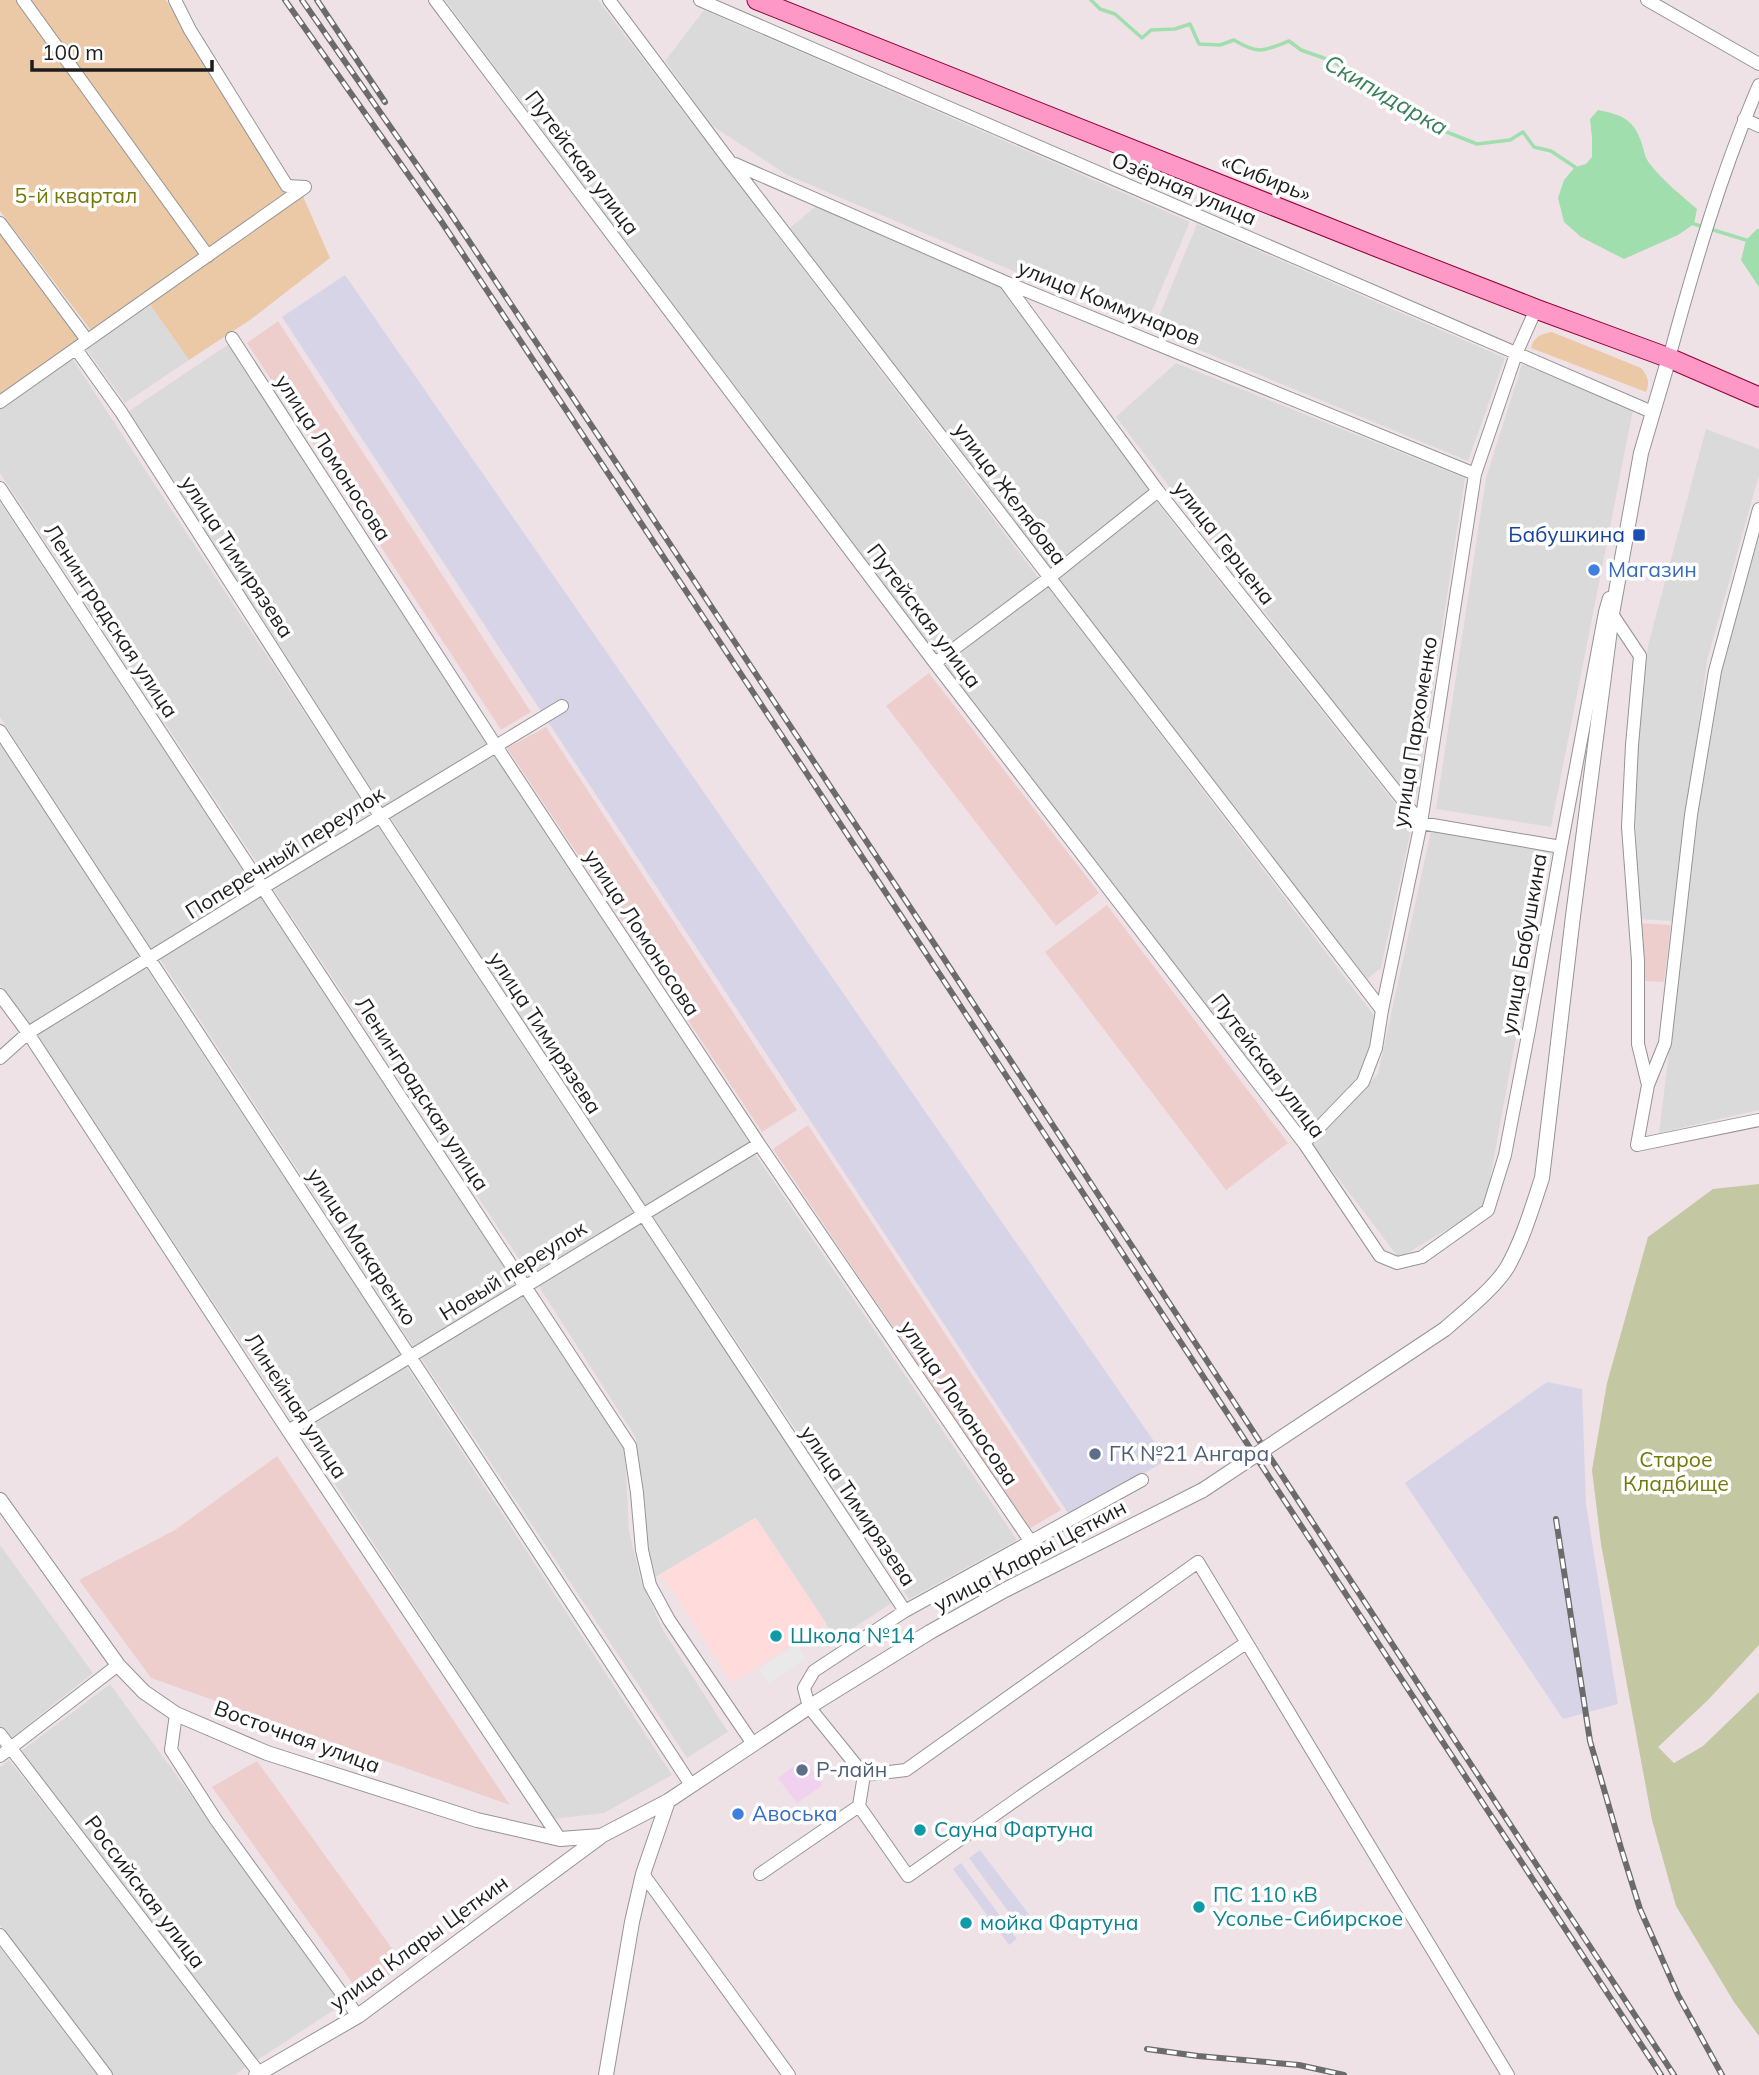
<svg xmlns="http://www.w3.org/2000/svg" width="1759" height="2075" font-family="Mulish,sans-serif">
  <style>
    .residential { fill: #dbdadb }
    .commercial { fill: #f0d1f0 }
    .industrial { fill: #d7d4e8 }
    .education { fill: #ffdbdc }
    .farmland { fill: #eececd }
    .grass { fill: #ebc8a6 }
    .cemetery { fill: #c3c8a3 }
    .parking { fill: #e9e9e9 }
    .water { fill: #a1deae }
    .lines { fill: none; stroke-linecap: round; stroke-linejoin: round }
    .stream { stroke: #a1deae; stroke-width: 3.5 }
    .minor-casing { stroke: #949494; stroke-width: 14 }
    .tertiary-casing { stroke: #949494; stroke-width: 16 }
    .primary-casing { stroke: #960035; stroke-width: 21 }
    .minor { stroke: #fff; stroke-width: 12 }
    .tertiary { stroke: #fff; stroke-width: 14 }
    .primary { stroke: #fe98c6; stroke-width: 19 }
    .rail-casing { stroke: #6b6b6b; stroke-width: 6 }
    .rail { stroke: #fff; stroke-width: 3.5; stroke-dasharray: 10; stroke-linecap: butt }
    .tertiary-bridge-casing { stroke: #949494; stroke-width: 16; stroke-linecap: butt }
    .tertiary-bridge { stroke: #fff; stroke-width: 14 }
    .transit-dot { fill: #1a4fb4; stroke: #fff; stroke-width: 2.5 }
    .shop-dot { fill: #3f7fe0; stroke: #fff; stroke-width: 2.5 }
    .service-dot { fill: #5c6f8a; stroke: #fff; stroke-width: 2.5 }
    .culture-dot { fill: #0f9aa8; stroke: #fff; stroke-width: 2.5 }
    .labels { text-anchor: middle; stroke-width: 7; stroke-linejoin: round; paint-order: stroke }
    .street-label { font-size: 21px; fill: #1d1d1d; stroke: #fff }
    .park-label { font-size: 21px; fill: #717908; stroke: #fff }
    .transit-label { font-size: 21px; fill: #164399; stroke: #fff; text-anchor: end }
    .shop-label { font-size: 21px; fill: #366cbe; stroke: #fff; text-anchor: start }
    .service-label { font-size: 21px; fill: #4e5e75; stroke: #fff; text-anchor: start }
    .culture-label { font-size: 21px; fill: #0d838f; stroke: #fff; text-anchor: start }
    .water-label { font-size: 23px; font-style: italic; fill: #37805a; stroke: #fff }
  </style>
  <rect width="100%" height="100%" fill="#efe2e7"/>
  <!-- residential -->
  <path class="residential" d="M445 0H598L1040 580 938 657Z
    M704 10 1190 222 1145 327 787 175 711 125 665 61Z
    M816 206 1000 287 1149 491 1050 568 789 229Z
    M1197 224 1505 358 1468 461 1153 331Z
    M149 303 189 360 125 403 85 347Z
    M229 344 488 743 383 807 129 411Z
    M72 358 370 813 267 878 0 473V409Z
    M1176 363 1465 478 1417 793 1407 798 1116 417Z
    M1522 364 1633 410 1551 827 1436 809 1486 478Z
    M1706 429 1759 449V475L1707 661 1673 921 1637 919 1635 776 1648 645Z
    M1155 500 1412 825 1381 968 1367 979 1057 579Z
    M0 502 254 886 152 950 0 717Z
    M1759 532V1110L1659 1133 1698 815 1719 674Z
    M1048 586 1375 1017 1370 1048 1356 1082 1305 1134 944 665Z
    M0 742 140 957 28 1028 0 985Z
    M494 752 751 1143 644 1206 390 817Z
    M377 825 634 1214 531 1277 274 890Z
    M1431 831 1550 850 1485 1207 1399 1258 1312 1144 1378 1074Z
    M261 896 516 1284 414 1348 160 959Z
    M146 968 402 1356 292 1421 37 1035Z
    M755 1154 1017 1540 909 1599 653 1216Z
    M640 1221 892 1603 836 1639 755 1518 655 1577 645 1533 636 1438 538 1285Z
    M524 1294 625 1450 629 1531 641 1581 663 1630 728 1732 687 1758 421 1358Z
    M407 1367 672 1775 604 1813 553 1819 301 1432Z
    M0 1545 93 1673 0 1747Z
    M110 1684 343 2004 256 2061 20 1752Z
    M9 1760 248 2065 235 2075H113L0 1925V1767Z
    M0 1947 97 2075H0Z"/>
  <!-- commercial -->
  <path class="commercial" d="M804 1759 823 1785 797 1803 778 1778Z"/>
  <!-- industrial -->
  <path class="industrial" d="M345 275 1167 1460 1070 1516 282 317Z
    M1547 1382 1582 1389 1586 1504 1618 1704 1563 1719 1405 1483Z
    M980 1850 1031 1917 1019 1926 969 1858Z
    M961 1863 1017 1939 1009 1945 953 1869Z"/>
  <!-- education -->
  <path class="education" d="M756 1518 826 1623 732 1683 661 1574Z"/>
  <!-- farmland -->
  <path class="farmland" d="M278 321 531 712 501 730 247 343Z
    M929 673 1099 893 1056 926 886 706Z
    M546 727 797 1110 762 1132 507 748Z
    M1107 905 1288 1143 1226 1190 1045 952Z
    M1639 923 1671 925 1664 982 1645 981Z
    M808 1125 1061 1510 1029 1529 773 1149Z
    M277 1456 510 1805 151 1678 79 1580 175 1530Z
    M257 1761 404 1965 361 1995 212 1787Z"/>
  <!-- grass -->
  <path class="grass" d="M0 0H21L202 252 93 333 0 211Z
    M30 0H166L288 194 209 250Z
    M302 194 330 258 250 320 189 360 149 303Z
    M0 230 81 339 0 397Z
    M1552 332 1641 368C1648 376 1650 382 1646 392L1531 348C1534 336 1541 334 1552 332Z"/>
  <!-- cemetery -->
  <path class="cemetery" d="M1759 1184V1645L1708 1700 1658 1747 1674 1763 1703 1746 1759 1692V2036L1734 2002 1676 1906 1652 1820 1601 1544 1592 1470 1607 1383 1648 1237 1713 1189Z"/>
  <!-- parking -->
  <path class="parking" d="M797 1645 806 1659 768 1683 759 1669Z"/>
  <!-- water -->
  <path class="water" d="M1598 110C1622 115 1634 119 1642 144 1644 151 1645 158 1650 164 1663 181 1681 195 1697 209L1694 224 1678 235 1624 259 1581 237 1564 222 1558 198 1564 180 1575 167 1586 164 1592 157V138L1590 119Z
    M1757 229H1759V287L1741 260 1746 240Z"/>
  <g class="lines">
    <!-- stream -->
    <path class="stream" d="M1091 0 1100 9 1115 14 1142 38 1151 30 1175 29 1190 24 1199 44 1220 45 1234 40C1259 55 1263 51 1289 41L1301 50 1332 61 1369 84 1398 99 1416 110 1434 127 1477 144 1510 140 1523 132 1534 147 1551 151 1575 167
      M1694 224 1746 240"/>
    <!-- minor casing -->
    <g class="minor-casing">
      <path id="minor" d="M23 0 208 256
        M175 0 190 30 287 186 305 187
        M435 0 935 663 1304 1143 1380 1256 1397 1263 1422 1257 1488 1210 1505 1155 1529 1030 1561 847 1605 612 1609 598
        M609 0 731 163 1382 1010
        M700 0 1652 412
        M1647 0 1759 64
        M1744 119 1759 126
        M735 164 1005 282 1475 474
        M0 223 87 340
        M1005 282 1158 491 1421 823 1561 847
        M232 338 496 746 759 1144 1031 1542
        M76 349 121 412 380 816 905 1611 814 1671 804 1688 809 1707 864 1775
        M1669 358C1694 266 1721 173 1759 85
        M0 402 305 187
        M0 488 630 1446 637 1493 642 1550 650 1585 669 1620 753 1744
        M1759 509 1715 671 1691 815 1665 1043 1648 1085 1637 1145 1759 1120
        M1612 614 1640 656 1632 745 1628 827 1638 961V1044L1648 1085
        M935 663 1049 578 1158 491
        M0 731 691 1785
        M0 995 28 1033 288 1431 560 1839
        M0 1058 28 1033 264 887 562 706
        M1304 1143 1363 1082 1376 1048 1382 1010 1421 823 1475 474 1516 354 1536 309
        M288 1431 759 1144
        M905 1611 1142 1480
        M176 1714 171 1750 216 1820 358 2016
        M0 1734 259 2073
        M0 1756 118 1665
        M859 1806 908 1876 1030 1790 1246 1643
        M643 1874 789 2075
        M760 1874 859 1806 864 1775 906 1770 1198 1562 1508 2075
        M0 1935 106 2075"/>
    </g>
    <!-- tertiary casing -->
    <g class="tertiary-casing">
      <path id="tertiary" d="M1445 1329C1463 1313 1496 1287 1508 1266 1523 1239 1532 1208 1542 1178L1573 916 1612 614 1641 453 1669 358
        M0 1500 118 1665 144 1692 176 1714 267 1753 477 1820 560 1839 601 1836 668 1801 809 1707 930 1632 1005 1590 1203 1490
        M256 2075 358 2016 600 1837
        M606 2075 632 1922 643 1874 668 1801"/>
    </g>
    <!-- primary casing -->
    <g class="primary-casing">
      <path id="primary" d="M757 0 1377 247 1536 309 1669 358 1759 397"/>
    </g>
    <!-- minor -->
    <use href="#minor" class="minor"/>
    <!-- tertiary -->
    <use href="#tertiary" class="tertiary"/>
    <!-- primary -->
    <use href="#primary" class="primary"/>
    <!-- rail casing -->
    <g class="rail-casing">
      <path id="rail" d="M285 0 441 221 925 952 1661 2075
        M302 0 451 214 613 458 935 945 1674 2075
        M317 0 385 102
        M1556 1519 1590 1741 1621 1848 1640 1909 1678 1995 1722 2075
        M1147 2049 1198 2056 1299 2065 1344 2075"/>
    </g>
    <!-- rail -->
    <use href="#rail" class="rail"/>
    <!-- tertiary-bridge casing -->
    <g class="tertiary-bridge-casing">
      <path id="tertiary-bridge" d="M1203 1490 1445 1329"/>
    </g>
    <!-- tertiary-bridge -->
    <use href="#tertiary-bridge" class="tertiary-bridge"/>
  </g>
  <!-- markers -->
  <rect class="transit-dot" x="1632" y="528" width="14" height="14" rx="3.5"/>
  <g class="shop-dot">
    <circle cx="1594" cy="570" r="7"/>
    <circle cx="738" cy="1814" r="7"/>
  </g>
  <g class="service-dot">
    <circle cx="1095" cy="1454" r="7"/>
    <circle cx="802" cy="1770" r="7"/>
  </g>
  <g class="culture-dot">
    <circle cx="776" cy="1636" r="7"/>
    <circle cx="920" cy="1830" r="7"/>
    <circle cx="1199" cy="1907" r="7"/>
    <circle cx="966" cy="1923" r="7"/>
  </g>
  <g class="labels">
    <!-- street labels -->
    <g class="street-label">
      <text transform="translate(582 163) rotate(53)" y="7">Путейская улица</text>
      <text transform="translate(1266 178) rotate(22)" y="7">«Сибирь»</text>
      <text transform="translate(1184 189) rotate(23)" y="7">Озёрная улица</text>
      <text transform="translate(1109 303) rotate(22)" y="7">улица Коммунаров</text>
      <text transform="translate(333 458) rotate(57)" y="7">улица Ломоносова</text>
      <text transform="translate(1010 494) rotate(53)" y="7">улица Желябова</text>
      <text transform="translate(1224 543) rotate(52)" y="7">улица Герцена</text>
      <text transform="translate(237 557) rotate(57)" y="7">улица Тимирязева</text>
      <text transform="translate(924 616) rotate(53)" y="7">Путейская улица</text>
      <text transform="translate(111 621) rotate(57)" y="7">Ленинградская улица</text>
      <text transform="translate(1415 732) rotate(-81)" y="7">улица Пархоменко</text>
      <text transform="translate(285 853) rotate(-32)" y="7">Поперечный переулок</text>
      <text transform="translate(642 933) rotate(57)" y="7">улица Ломоносова</text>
      <text transform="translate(1524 944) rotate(-80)" y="7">улица Бабушкина</text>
      <text transform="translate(545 1033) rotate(57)" y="7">улица Тимирязева</text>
      <text transform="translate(1268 1066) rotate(53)" y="7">Путейская улица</text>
      <text transform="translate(422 1094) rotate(57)" y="7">Ленинградская улица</text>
      <text transform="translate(362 1247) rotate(57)" y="7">улица Макаренко</text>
      <text transform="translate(513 1271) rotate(-32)" y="7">Новый переулок</text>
      <text transform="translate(959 1403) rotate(56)" y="7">улица Ломоносова</text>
      <text transform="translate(296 1406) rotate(57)" y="7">Линейная улица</text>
      <text transform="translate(858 1506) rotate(56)" y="7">улица Тимирязева</text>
      <text transform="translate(1030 1556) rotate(-28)" y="7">улица Клары Цеткин</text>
      <text transform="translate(297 1737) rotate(20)" y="7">Восточная улица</text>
      <text transform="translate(145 1892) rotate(53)" y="7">Российская улица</text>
      <text transform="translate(419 1943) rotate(-36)" y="7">улица Клары Цеткин</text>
    </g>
    <!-- park labels -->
    <g class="park-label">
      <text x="76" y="203">5-й квартал</text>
      <text x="1676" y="1467">Старое<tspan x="1676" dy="24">Кладбище</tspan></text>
    </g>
    <!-- transit labels -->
    <g class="transit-label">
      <text x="1625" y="542">Бабушкина</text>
    </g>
    <!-- shop labels -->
    <g class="shop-label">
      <text x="1608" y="577">Магазин</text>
      <text x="752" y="1821">Авоська</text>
    </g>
    <!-- service labels -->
    <g class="service-label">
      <text x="1109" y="1461">ГК №21 Ангара</text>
      <text x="816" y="1777">Р-лайн</text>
    </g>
    <!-- culture labels -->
    <g class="culture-label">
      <text x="790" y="1643">Школа №14</text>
      <text x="934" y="1837">Сауна Фартуна</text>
      <text x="1213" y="1902">ПС 110 кВ<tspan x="1213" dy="24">Усолье-Сибирское</tspan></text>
      <text x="980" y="1930">мойка Фартуна</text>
    </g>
    <!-- water labels -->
    <g class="water-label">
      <text transform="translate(1386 95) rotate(30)" y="8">Скипидарка</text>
    </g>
  </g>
  <!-- scale -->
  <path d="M32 60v10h180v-10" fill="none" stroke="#1d1d1d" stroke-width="3.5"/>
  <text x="42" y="60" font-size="21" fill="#1d1d1d" stroke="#ffffff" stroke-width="5" paint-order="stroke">100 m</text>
</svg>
